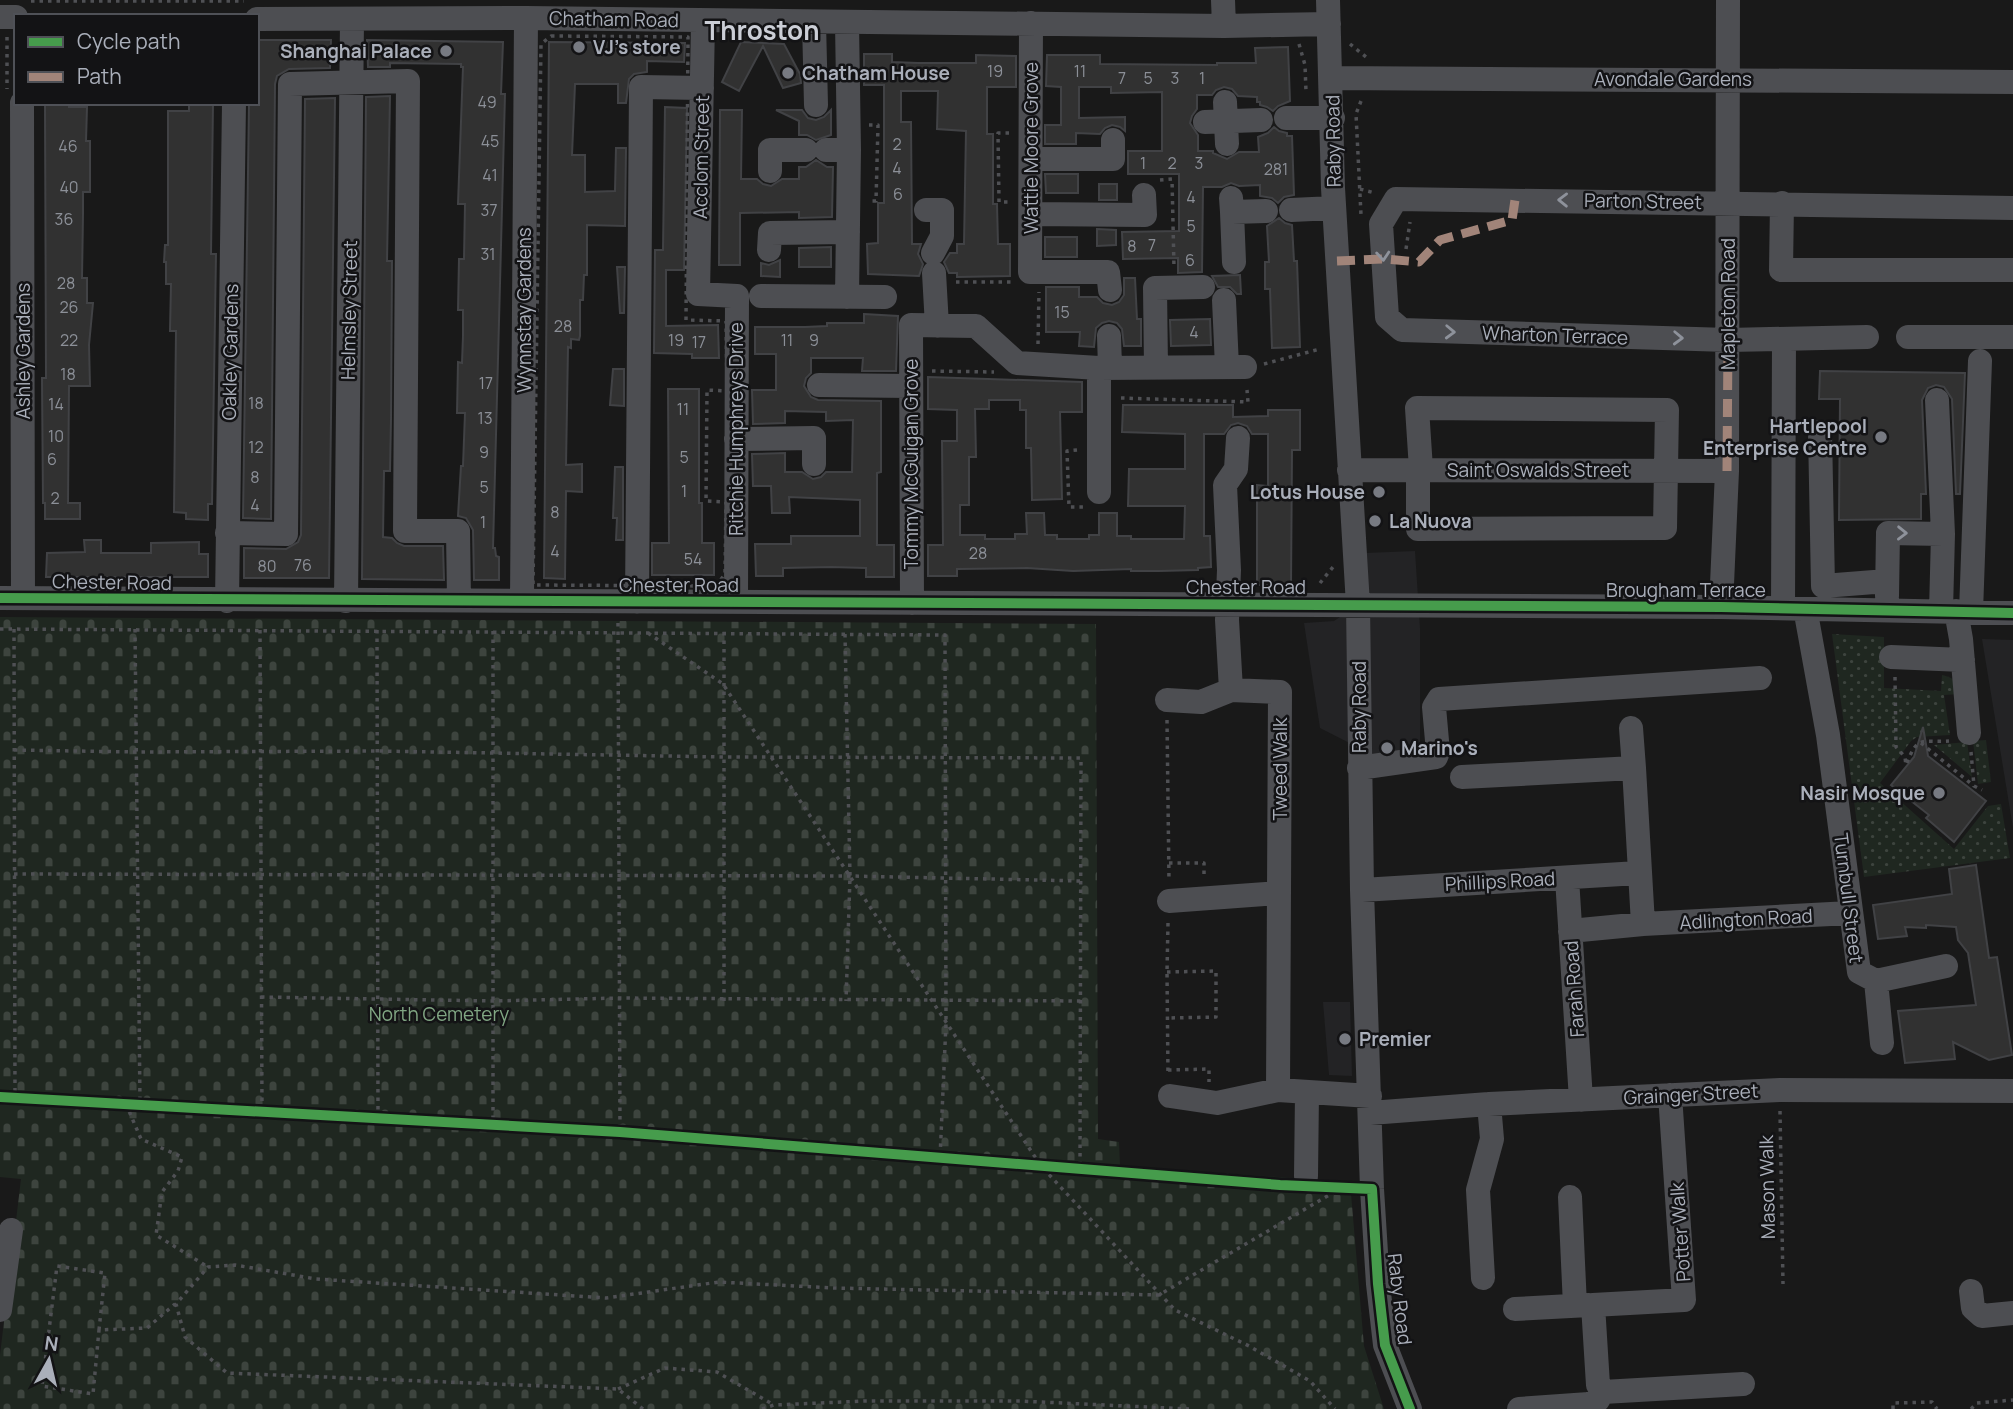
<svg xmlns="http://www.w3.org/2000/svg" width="2013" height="1409" font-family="Manrope,sans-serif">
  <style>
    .built { fill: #232325 }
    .grass { fill: url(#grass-dots) }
    .cemetery { fill: url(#cemetery-stones) }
    .building { fill: #313131; stroke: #414245; stroke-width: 2 }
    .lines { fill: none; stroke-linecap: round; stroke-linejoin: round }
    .path { stroke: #4f5054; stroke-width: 3.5; stroke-dasharray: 3.5 5; stroke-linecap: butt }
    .minor { stroke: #4d4e52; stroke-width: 24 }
    .quiet { stroke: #a18479; stroke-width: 9; stroke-dasharray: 18 9; stroke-linecap: butt }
    .cycleway-casing { stroke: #131315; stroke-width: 15 }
    .cycleway { stroke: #469c4c; stroke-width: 10 }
    .oneway { stroke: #8e929b }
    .poi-dot { fill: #777a82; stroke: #131315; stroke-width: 2.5 }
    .labels { text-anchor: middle; stroke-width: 5; stroke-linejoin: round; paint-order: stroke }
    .number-label { font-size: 16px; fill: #8c9098 }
    .street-label { font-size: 19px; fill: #aaafba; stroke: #131315 }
    .poi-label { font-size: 19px; font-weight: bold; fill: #aaafba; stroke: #131315; text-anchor: start }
    .park-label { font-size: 19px; fill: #80a683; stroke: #131315 }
    .district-label { font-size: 26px; font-weight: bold; fill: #cbced6; stroke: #131315 }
  </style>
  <defs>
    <pattern id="grass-dots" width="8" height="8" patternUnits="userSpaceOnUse" patternTransform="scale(1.75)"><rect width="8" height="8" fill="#1f2720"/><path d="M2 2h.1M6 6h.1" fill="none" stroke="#3d443e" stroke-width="1.8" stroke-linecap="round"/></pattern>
    <pattern id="cemetery-stones" width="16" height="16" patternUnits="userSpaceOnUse" patternTransform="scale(1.75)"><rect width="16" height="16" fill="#1f2720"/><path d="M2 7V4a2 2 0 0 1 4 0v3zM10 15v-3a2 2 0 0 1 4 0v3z" fill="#3d443e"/></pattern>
  </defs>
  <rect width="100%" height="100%" fill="#191919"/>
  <!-- built -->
  <path class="built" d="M1415 551 1420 628V755H1373L1320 728 1304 623 1334 621 1343 615 1365 553Z
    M1982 639 2013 640V828Z
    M1323 1002H1350L1352 1076 1329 1075Z"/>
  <!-- grass -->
  <path class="grass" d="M1832 634 1884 637V688L1941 691 1942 675C1955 678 1957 682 1960 694L1944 695 1950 735 1917 737 1911 741 1880 783 1954 849 1988 806 2001 804 2010 858 1864 877Z
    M1986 740 1991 782 1978 784 1973 741Z
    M1967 742 1972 777 1934 745Z"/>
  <!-- cemetery -->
  <path class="cemetery" d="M0 617 1096 624 1098 1139 1119 1142 1120 1166 1350 1182 1364 1346 1384 1409H0V1355L21 1179 0 1177Z"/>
  <!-- building -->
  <path class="building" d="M257 40H331L330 68 289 69 277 76 275 84 271 519 243 518 249 103H257Z
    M367 40 503 42 501 94H505L493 548H495L496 556 499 557V580H474L473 530 466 518 458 516 461 466H463L465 413H457L458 362 462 363 463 336V310H458L459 259H464L465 204H458L463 67H461V64L390 63V67H368Z
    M549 42 685 43 684 62 647 61V72L634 74 629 79 626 103H618V84H575L572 155H585V192L615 191 616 148H626L625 226 587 225V275H584L583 300H580V336L579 340 571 339V348L568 347 566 465 582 464V492L566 491 565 579 544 578Z
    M741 42 784 44 800 74 801 83 783 88 763 46 739 91 722 82Z
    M1288 47 1290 101 1278 106 1273 111 1267 107 1260 105V102H1257V97L1238 96 1232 89 1224 87 1216 90 1212 95H1197V109L1192 116 1190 123 1198 135V151H1213V153L1227 159 1239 152H1259L1258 137 1268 133 1274 127 1279 131 1287 133V136H1292L1294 195 1284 197 1278 203 1272 198 1260 196V185L1239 186 1231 183 1222 187H1203L1202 272 1178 273V258L1123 259 1122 232 1179 231V174H1128V151H1162V92L1111 93V87H1079V118L1125 117V131L1120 127 1112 125 1105 128 1100 134 1076 133V144H1045V125H1061V87L1046 86 1047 55H1100V64L1217 65V63H1256L1255 48Z
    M864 54H892V62L918 63H976V55L1016 56V87H987V134H993V204H997L998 244H1010V276L957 277V273H949L944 262 950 253H957V244H964L966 131 937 129 938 91H901V122H911L912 244H921L918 254 923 264 919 276 868 274 867 244 878 243V203H884V85H864Z
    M390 96 387 261H392L391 419 390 471H384L383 537 392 538 397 543 404 546H443L444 580 362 579 366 97Z
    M335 98 329 578H244V548L286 549 298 542 301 535 305 99Z
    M45 103H69V107H87L86 141H90V192H83V214L82 278H87V303H93L89 345 90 386H69L68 503H80V519H45V503H43L42 378H46Z
    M189 103H213L211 254H216L212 504H208V520L186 519V513L174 512 176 331H170L171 284H166V262H164L165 245H168V111H189Z
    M665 107 687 108 684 270H666V326L718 325 719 358H692V354L654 353 655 250H663Z
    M720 110H742L741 179H757L763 184 771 186 782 179H799V167H806L816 160 827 167H833L832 217 799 218V212L740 213V265H719Z
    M776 110H802L808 118 816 120 824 117 831 110V135L816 140 807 135H799V121Z
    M1045 174H1078V193H1046Z
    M1099 184H1117V200H1099Z
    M1279 218 1285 223 1292 225 1294 261H1297L1300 347 1272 348 1270 289H1265V262H1269L1267 226Z
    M1097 229 1116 230V245L1097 246Z
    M1045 237H1077V257H1045Z
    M831 247V267H799V248Z
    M780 260V277L761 276V263L769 265Z
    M617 267H625L624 313H620Z
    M1240 275 1241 294H1237L1230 287H1218L1212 276Z
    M1124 278H1135L1137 319H1141V346H1124L1122 329 1117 323 1109 321 1102 323 1096 328 1094 347 1079 346 1080 332H1046V287H1079V297H1097L1103 303 1112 305 1119 302 1124 295Z
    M864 314 898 316 896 371H862L863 358H811V373L806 378 804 386 811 397 818 400 881 401V472L877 473V545H894V577H866V568L831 567 783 568V576H756L755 544H791V536H860V500L789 497 790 513H772L771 486H753L752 454 785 453V472H802L813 479 821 477 826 472H852L853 420 826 421V412L785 411V423L753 424 752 390H776V354H755V327H805L827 326V323H864Z
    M1210 319 1211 345 1171 346 1170 320Z
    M613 369H624V406L610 405Z
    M1820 371 1965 373 1960 494H1956L1952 399 1944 387 1936 385 1928 388 1922 400 1926 494H1921V519L1839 520 1840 399H1819Z
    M928 377 1082 382V412H1060L1062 499 1032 500 1031 448H1026V410H1020V400H989V409H975L976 457H969V505H960V535H985V539H1015V534H1027L1026 513H1044L1045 535H1057V539H1089V535H1099V513H1117V536H1131V539H1184L1185 506H1128L1129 469H1185V434L1122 432 1123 405H1233V417L1268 416V410H1300V450H1292L1291 585H1257V485L1268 486V434H1252L1247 426 1238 423 1231 425 1224 434H1204V536H1210L1211 567 1198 568V570L1159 571H1131V569L1073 571 1027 568 957 569V576H928V545H943L942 441H957V410L928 409Z
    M668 389H699V503H702V543H714V575H652V543H669Z
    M615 467H623V540H616L617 518H613Z
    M84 540H101V553H151V543L199 542V554H208V577H46L47 553 85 552Z
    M1923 727 1928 756 1986 801 1954 842 1926 818 1929 815 1891 785 1914 757Z
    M1976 865 1989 958 1997 957 2012 1055 1989 1060 1953 1042 1955 1059 1905 1063 1898 1011 1976 1005 1968 953 1958 940 1956 927 1926 925V928L1905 927 1907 936 1878 939 1873 905 1952 894 1949 869Z"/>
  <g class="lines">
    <!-- path -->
    <path class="path" d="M31 1H244
      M551 36 688 37 686 320 726 321 727 391 707 390 706 501 726 502 725 574 716 586 533 585 541 44Z
      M7 37V89
      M1299 44 1305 65 1306 92
      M1350 44 1366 57
      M1361 101 1356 114 1361 215
      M869 125H878L876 201H871
      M1009 133H998L999 202H1010
      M1160 180 1172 179 1174 268
      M1360 189 1375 193
      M1406 249 1410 222
      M956 282H1011
      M1038 344 1039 292
      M1264 364 1320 349
      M932 371 994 372
      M1121 398 1248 402 1247 390
      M1077 450 1067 451 1069 507H1085
      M1320 583 1333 567
      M618 623 620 1132
      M0 629 945 635 946 1023 940 1158
      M14 629 15 1097
      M135 629 140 1104
      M260 630 262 1112
      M377 630 378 1118
      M493 631V1125
      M648 633 723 684 1041 1166 1175 1310 1249 1346 1310 1381 1335 1409
      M845 634 850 876 846 1001
      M1895 677 1896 747 1905 757 1906 766
      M1167 720 1169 881
      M1921 743 1974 786
      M14 750 136 752 377 751 724 757 1081 758 1080 1169
      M1971 752 1974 786 1982 790
      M1907 763C1918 734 1922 743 1949 741
      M1169 863H1204V879
      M14 874 850 876 1082 881
      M1168 923 1167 972 1168 1076
      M1167 972 1216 971V1017L1167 1018
      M261 997 493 1001 619 998 1081 1001
      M724 1001V632
      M1168 1070 1209 1069V1082
      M126 1104 141 1139 182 1157 178 1171 162 1192 156 1235 208 1267
      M1780 1111 1783 1284
      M99 1330 105 1273 57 1266 42 1386 93 1394 99 1330 147 1328 175 1304
      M618 1389 665 1368 717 1372 774 1405
      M643 1409 618 1389 227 1373 185 1337 176 1304 208 1267 235 1265 316 1279 606 1298 719 1282 834 1288 1159 1295 1341 1188
      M762 1409 774 1405 865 1401H1020L1189 1409
      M1893 1409V1403L1932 1402 1937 1409
      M1971 1409 1977 1403 2013 1400"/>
    <!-- minor -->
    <path class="minor" d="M1223 0 1224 26
      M1328 0 1333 188 1358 605 1362 890 1372 1189 1378 1284 1385 1345 1410 1409
      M0 17H16
      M257 19 526 18 1224 26 1329 24
      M703 21 698 294 737 296 736 602
      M814 22 816 105
      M847 23 849 150 847 297
      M1031 23 1030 272H1108L1110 290
      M1332 78 2013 82
      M1225 102 1227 144
      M22 103 23 598
      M1286 118H1333
      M1205 122 1261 120
      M826 150H849
      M1031 159H1113V140
      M770 171V150H806
      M1231 198 1232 212 1266 211
      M1782 203 1781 270H2013
      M926 210H942V236L933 253
      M1291 210 1334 208
      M1232 212 1234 262
      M1031 214 1145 215 1144 195
      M769 250 770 233 848 232
      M934 273 937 326
      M761 296 885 297
      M1224 300 1227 367
      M1109 336 1110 367
      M1867 337 1728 340 1402 330 1387 317 1381 224 1396 199 2013 208
      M1908 337H2013
      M1156 367 1155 288 1203 287
      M819 385 911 386
      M1937 400 1943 534 1941 611
      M1820 432 1823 586 1887 581
      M1238 438 1236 469 1225 485 1229 570 1227 620 1231 690 1280 692 1278 1090
      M736 439 814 438V464
      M1418 469V529L1665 528 1667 410 1417 408 1421 469
      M1349 470 1727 471
      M1099 492V368
      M227 533 286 534 290 84 408 81 405 531H458L459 600
      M1887 596 1888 533 1943 534
      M0 598 1721 607 2013 613
      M227 601 234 103
      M346 601 352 20
      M522 601 526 18
      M637 602 641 87 702 88
      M912 603 911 325 976 326 1017 363 1099 368 1245 367
      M1721 607 1727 471 1728 0
      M1783 608 1784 339
      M1956 611 1961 639 1969 733
      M1971 612 1980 361
      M1807 619 1828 735 1859 972 1876 981 1882 1043
      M1891 657 1963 660
      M1167 700 1201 702 1231 690
      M1631 728 1634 768
      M1359 768 1436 757 1438 752 1434 707 1439 699 1760 678
      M1462 777 1634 768 1643 924 1850 913
      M1567 878 1581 1100
      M1362 890 1638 873
      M1169 901 1279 893
      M1570 931 1643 924
      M1876 981 1946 966
      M1670 1095 1684 1300 1593 1305 1598 1385 1603 1392 1743 1384
      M1170 1096 1217 1103 1278 1090 1370 1096
      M1370 1113 1489 1104 1780 1090 2013 1091
      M1306 1176 1307 1093
      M1570 1197 1575 1306
      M1483 1278 1478 1190 1492 1139 1489 1104
      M1971 1291 1973 1308 1982 1316 2013 1313
      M1515 1309 1589 1305
      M0 1310 11 1230
      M1519 1409 1589 1404 1598 1400 1603 1392"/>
    <!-- quiet -->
    <path class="quiet" d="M1337 261 1384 259 1419 262 1440 240 1512 220 1515 200
      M1727 471 1728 340"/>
    <!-- cycleway casing -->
    <g class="cycleway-casing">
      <path id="cycleway" d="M0 598 1721 607 2013 613
        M0 1097 620 1132 1280 1185 1372 1189 1378 1284 1385 1345 1410 1409"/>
    </g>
    <!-- cycleway -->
    <use href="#cycleway" class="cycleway"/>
  </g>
  <!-- one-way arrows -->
  <defs><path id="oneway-chevron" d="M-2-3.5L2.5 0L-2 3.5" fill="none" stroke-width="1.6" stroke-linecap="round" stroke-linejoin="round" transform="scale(1.75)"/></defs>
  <g class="oneway">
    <use href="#oneway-chevron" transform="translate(1563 200) rotate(-179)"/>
    <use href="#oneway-chevron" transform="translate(1383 256) rotate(86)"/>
    <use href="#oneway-chevron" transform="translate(1450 332) rotate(2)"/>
    <use href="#oneway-chevron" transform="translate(1678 338) rotate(2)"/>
    <use href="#oneway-chevron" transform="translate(1902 533) rotate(1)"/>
  </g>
  <!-- markers -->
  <g class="poi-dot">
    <circle cx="579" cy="47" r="7"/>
    <circle cx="446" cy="51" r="7"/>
    <circle cx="788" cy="73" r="7"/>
    <circle cx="1881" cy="437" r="7"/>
    <circle cx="1379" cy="492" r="7"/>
    <circle cx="1375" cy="521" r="7"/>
    <circle cx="1387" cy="748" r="7"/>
    <circle cx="1939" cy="793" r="7"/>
    <circle cx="1345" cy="1039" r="7"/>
  </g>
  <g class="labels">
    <!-- number labels -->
    <g class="number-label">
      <text x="995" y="77">19</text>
      <text x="1080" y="77">11</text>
      <text x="1122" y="84">7</text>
      <text x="1148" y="84">5</text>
      <text x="1175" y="84">3</text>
      <text x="1202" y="84">1</text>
      <text x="487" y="108">49</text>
      <text x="490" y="147">45</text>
      <text x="897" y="150">2</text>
      <text x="68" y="152">46</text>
      <text x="1143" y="169">1</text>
      <text x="1172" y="169">2</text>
      <text x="1199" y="169">3</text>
      <text x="897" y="174">4</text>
      <text x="1276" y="175">281</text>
      <text x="490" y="181">41</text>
      <text x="69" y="193">40</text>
      <text x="898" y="200">6</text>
      <text x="1191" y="203">4</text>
      <text x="489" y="216">37</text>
      <text x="64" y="225">36</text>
      <text x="1191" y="232">5</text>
      <text x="1152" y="251">7</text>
      <text x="1132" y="252">8</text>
      <text x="488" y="260">31</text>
      <text x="1190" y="266">6</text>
      <text x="66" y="289">28</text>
      <text x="69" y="313">26</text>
      <text x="1062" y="318">15</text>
      <text x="563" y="332">28</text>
      <text x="1194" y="338">4</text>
      <text x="69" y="346">22</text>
      <text x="676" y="346">19</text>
      <text x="787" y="346">11</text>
      <text x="814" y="346">9</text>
      <text x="699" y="348">17</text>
      <text x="68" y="380">18</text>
      <text x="486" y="389">17</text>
      <text x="256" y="409">18</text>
      <text x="56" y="410">14</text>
      <text x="683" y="415">11</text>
      <text x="485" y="424">13</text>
      <text x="56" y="442">10</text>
      <text x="256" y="453">12</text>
      <text x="484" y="458">9</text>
      <text x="684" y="463">5</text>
      <text x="52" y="465">6</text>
      <text x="255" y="483">8</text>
      <text x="484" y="493">5</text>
      <text x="684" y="497">1</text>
      <text x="55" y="504">2</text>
      <text x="255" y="511">4</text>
      <text x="555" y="518">8</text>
      <text x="483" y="528">1</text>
      <text x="555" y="557">4</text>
      <text x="978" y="559">28</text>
      <text x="693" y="565">54</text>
      <text x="303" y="571">76</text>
      <text x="267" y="572">80</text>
    </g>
    <!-- street labels -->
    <g class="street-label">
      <text transform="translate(614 19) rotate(1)" y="7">Chatham Road</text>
      <text x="1673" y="86">Avondale Gardens</text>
      <text transform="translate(1333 141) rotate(-91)" y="7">Raby Road</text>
      <text transform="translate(1031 148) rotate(-90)" y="7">Wattie Moore Grove</text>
      <text transform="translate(701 157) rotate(-89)" y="7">Acclom Street</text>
      <text transform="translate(1643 201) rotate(1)" y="7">Parton Street</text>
      <text transform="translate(1728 304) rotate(-90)" y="7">Mapleton Road</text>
      <text transform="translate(349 310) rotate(-89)" y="7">Helmsley Street</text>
      <text transform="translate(524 310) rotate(-90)" y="7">Wynnstay Gardens</text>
      <text transform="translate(1555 335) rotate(2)" y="7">Wharton Terrace</text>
      <text transform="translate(23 351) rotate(-90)" y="7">Ashley Gardens</text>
      <text transform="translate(230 352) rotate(-89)" y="7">Oakley Gardens</text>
      <text transform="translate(736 429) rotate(-90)" y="7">Ritchie Humphreys Drive</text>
      <text transform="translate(911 464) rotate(-90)" y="7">Tommy McGuigan Grove</text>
      <text x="1538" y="477">Saint Oswalds Street</text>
      <text transform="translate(112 582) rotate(1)" y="7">Chester Road</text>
      <text x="679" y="592">Chester Road</text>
      <text x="1246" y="594">Chester Road</text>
      <text x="1686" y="597">Brougham Terrace</text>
      <text transform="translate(1359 707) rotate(-90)" y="7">Raby Road</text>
      <text transform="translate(1280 769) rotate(-90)" y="7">Tweed Walk</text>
      <text transform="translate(1500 881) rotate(-3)" y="7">Phillips Road</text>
      <text transform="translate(1849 898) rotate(83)" y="7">Turnbull Street</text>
      <text transform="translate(1746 919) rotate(-3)" y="7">Adlington Road</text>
      <text transform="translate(1574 989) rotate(-94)" y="7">Farah Road</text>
      <text transform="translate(1691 1094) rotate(-3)" y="7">Grainger Street</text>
      <text transform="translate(1767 1187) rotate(-91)" y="7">Mason Walk</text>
      <text transform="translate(1680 1232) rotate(-94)" y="7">Potter Walk</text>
      <text transform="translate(1400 1299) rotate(83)" y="7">Raby Road</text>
    </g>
    <!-- poi labels -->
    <g class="poi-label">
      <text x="593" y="54">VJ's store</text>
      <text x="432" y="58" text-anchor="end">Shanghai Palace</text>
      <text x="802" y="80">Chatham House</text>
      <text x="1867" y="433" text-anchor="end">Hartlepool<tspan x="1867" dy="22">Enterprise Centre</tspan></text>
      <text x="1365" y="499" text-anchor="end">Lotus House</text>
      <text x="1389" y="528">La Nuova</text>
      <text x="1401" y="755">Marino's</text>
      <text x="1925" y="800" text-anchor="end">Nasir Mosque</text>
      <text x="1359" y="1046">Premier</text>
    </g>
    <!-- park labels -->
    <g class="park-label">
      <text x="439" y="1021">North Cemetery</text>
    </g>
    <!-- district labels -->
    <g class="district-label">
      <text x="762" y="40">Throston</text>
    </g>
  </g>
  <!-- legend -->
  <rect x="14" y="14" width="245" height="91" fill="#131315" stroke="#4f5157" stroke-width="2"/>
  <rect x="28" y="37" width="35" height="10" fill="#469c4c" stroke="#4f5157" stroke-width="2"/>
  <text x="77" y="49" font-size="21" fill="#aaafba">Cycle path</text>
  <rect x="28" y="72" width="35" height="10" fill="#a18479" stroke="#4f5157" stroke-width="2"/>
  <text x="77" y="84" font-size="21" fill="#aaafba">Path</text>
  <!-- north arrow -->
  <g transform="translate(49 1360) rotate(8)" stroke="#131315" stroke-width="5" paint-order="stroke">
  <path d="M0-5L12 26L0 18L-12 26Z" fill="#aaafba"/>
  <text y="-10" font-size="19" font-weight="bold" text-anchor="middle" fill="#aaafba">N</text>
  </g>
</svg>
